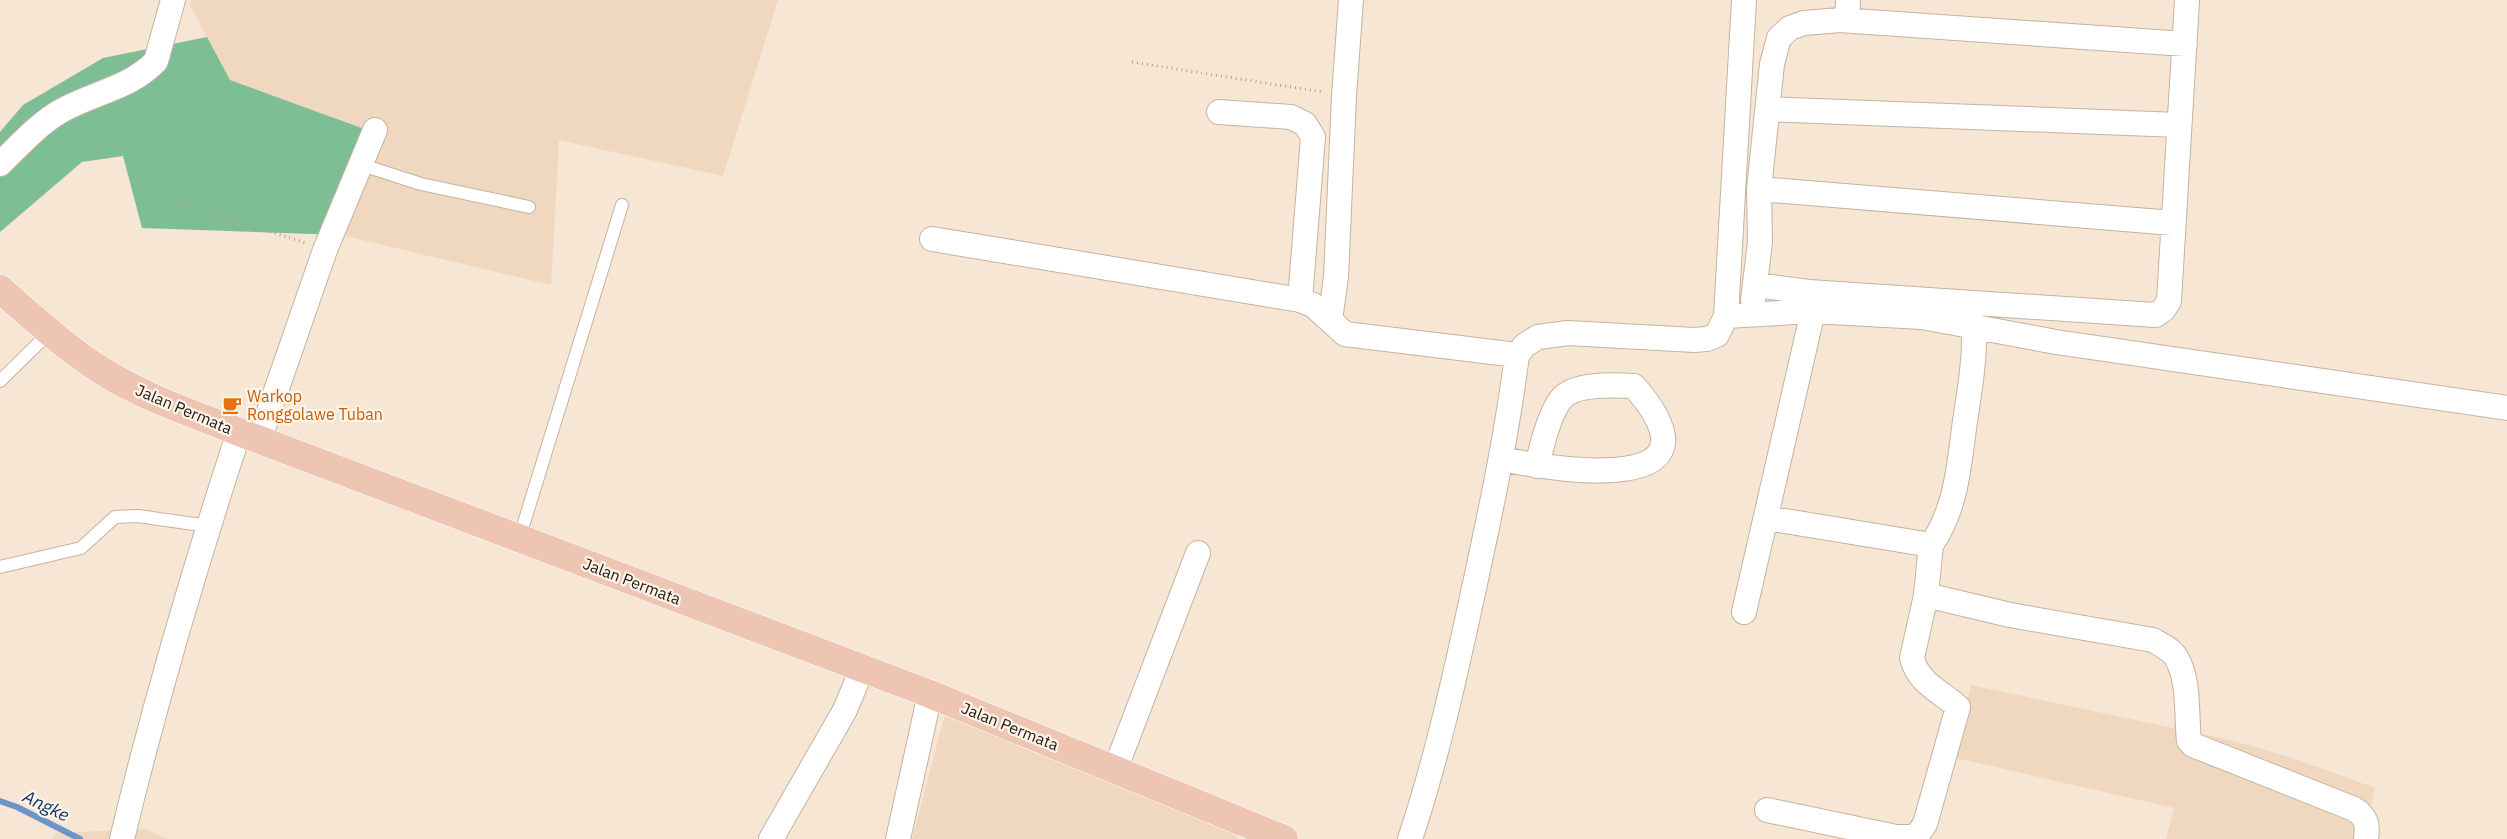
<svg xmlns="http://www.w3.org/2000/svg" width="2507" height="839" font-family="'IBM Plex Sans',sans-serif">
  <style>
    .built { fill: #efd8bf }
    .forest { fill: #7dbe95 }
    .lines { fill: none; stroke-linecap: round; stroke-linejoin: round }
    .stream { stroke: #6d94c8; stroke-width: 6 }
    .service-casing { stroke: #c4b3a1; stroke-width: 14 }
    .minor-casing { stroke: #c4b3a1; stroke-width: 26 }
    .primary-casing { stroke: #fff; stroke-width: 29 }
    .path { stroke: #b0a394; stroke-width: 3; stroke-dasharray: 1 4; stroke-linecap: butt }
    .service { stroke: #fff; stroke-width: 12 }
    .minor { stroke: #fff; stroke-width: 24 }
    .primary { stroke: #eec4b2; stroke-width: 28 }
    .labels { text-anchor: middle; stroke-width: 4.5; stroke-linejoin: round; paint-order: stroke }
    .food-label { font-size: 16px; fill: #c56008; stroke: #fff4e9; text-anchor: start }
    .street-label { font-size: 16px; fill: #211b14; stroke: #fff4e9 }
    .water-label { font-size: 18px; font-style: italic; fill: #0f3767; stroke: #fff4e9 }
  </style>
  <rect width="100%" height="100%" fill="#f7e6d3"/>
  <!-- built -->
  <path class="built" d="M191 0H778L723 176 559 140 551 285 341 235 367 130 230 80 190 6Z
    M1971 685 2234 741 2293 758 2375 788 2364 839H2166L2174 808 1952 757Z
    M945 714 1241 825 1236 839H912Z
    M145 829 168 839H53L56 833Z"/>
  <!-- forest -->
  <path class="forest" d="M207 37 230 80 367 130 341 235 142 228 123 156 82 162 0 232V132L23 105 103 58Z"/>
  <g class="lines">
    <!-- stream -->
    <path class="stream" d="M0 801 17 807 80 839"/>
    <!-- service casing -->
    <g class="service-casing">
      <path id="service" d="M362 165 421 184 529 207
        M0 381 51 331
        M519 539 622 205
        M0 567 81 548 115 517 138 516 208 526"/>
    </g>
    <!-- minor casing -->
    <g class="minor-casing">
      <path id="minor" d="M1840 20 2185 44
        M1768 109 2178 125
        M1219 112 1291 117 1305 124 1313 137 1300 300
        M0 164C19 146 38 124 61 111 92 93 131 88 156 61L173 0
        M1759 189 2173 223
        M932 239 1300 300 1313 305 1345 334 1517 355
        M1756 285 1809 292 2156 315 2163 310 2169 301 2187 0
        M1753 300 1760 242 1759 189 1772 64 1779 38 1790 28 1804 23 1840 20C1848 15 1848 8 1848 0
        M1726 316 1813 311 1922 317 2056 342 2507 408
        M1330 320 1336 277 1344 96 1351 0
        M259 440 325 250 375 130
        M1502 459C1560 471 1731 497 1634 386 1615 385 1577 383 1563 397 1550 410 1541 448 1537 466
        M1767 518 1931 545C1957 508 1959 464 1965 421 1970 389 1975 358 1974 326
        M1926 595 2010 615 2153 640C2161 645 2173 650 2177 659 2190 682 2186 716 2189 741L2193 745 2354 809C2367 817 2368 825 2366 839
        M1744 612 1813 311
        M1115 770 1198 553
        M1767 810 1896 837H1916L1925 824 1958 707C1940 691 1918 683 1912 658L1926 595 1931 545
        M122 839C155 702 195 566 239 432
        M771 839 845 710 862 669
        M898 839 930 694
        M1410 839C1437 758 1455 676 1473 593 1490 514 1507 435 1517 355L1525 345 1538 337 1568 333 1694 340 1707 339 1717 335 1726 316 1744 0"/>
    </g>
    <!-- primary casing -->
    <g class="primary-casing">
      <path id="primary" d="M0 289C33 318 67 349 104 372 145 398 194 414 239 432L930 694 1284 839"/>
    </g>
    <!-- path -->
    <path class="path" d="M1132 62 1323 92
      M170 200 306 243"/>
    <!-- service -->
    <use href="#service" class="service"/>
    <!-- minor -->
    <use href="#minor" class="minor"/>
    <!-- primary -->
    <use href="#primary" class="primary"/>
  </g>
  <!-- icons -->
  <defs>
    <g id="cafe-bare" transform="scale(1.5)"><path d="M-5.5-4.5H6V0H3Q3 3.5 0 3.5H-2.5Q-5.5 3.5-5.5 0ZM3-3.2v2h1.7v-2ZM-6 4.5H4V6H-6Z" fill="#e8710a" stroke="#fff4e9" stroke-width="2.5" paint-order="stroke"/></g>
  </defs>
  <g fill-rule="evenodd">
    <use href="#cafe-bare" x="232" y="405"/>
  </g>
  <g class="labels">
    <!-- food labels -->
    <g class="food-label">
      <text x="247" y="402">Warkop<tspan x="247" dy="18">Ronggolawe Tuban</tspan></text>
    </g>
    <!-- street labels -->
    <g class="street-label">
      <text transform="translate(184 409) rotate(23)" y="6">Jalan Permata</text>
      <text transform="translate(632 581) rotate(21)" y="6">Jalan Permata</text>
      <text transform="translate(1010 726) rotate(22)" y="6">Jalan Permata</text>
    </g>
    <!-- water labels -->
    <g class="water-label">
      <text transform="translate(46 806) rotate(26)" y="6">Angke</text>
    </g>
  </g>
</svg>
